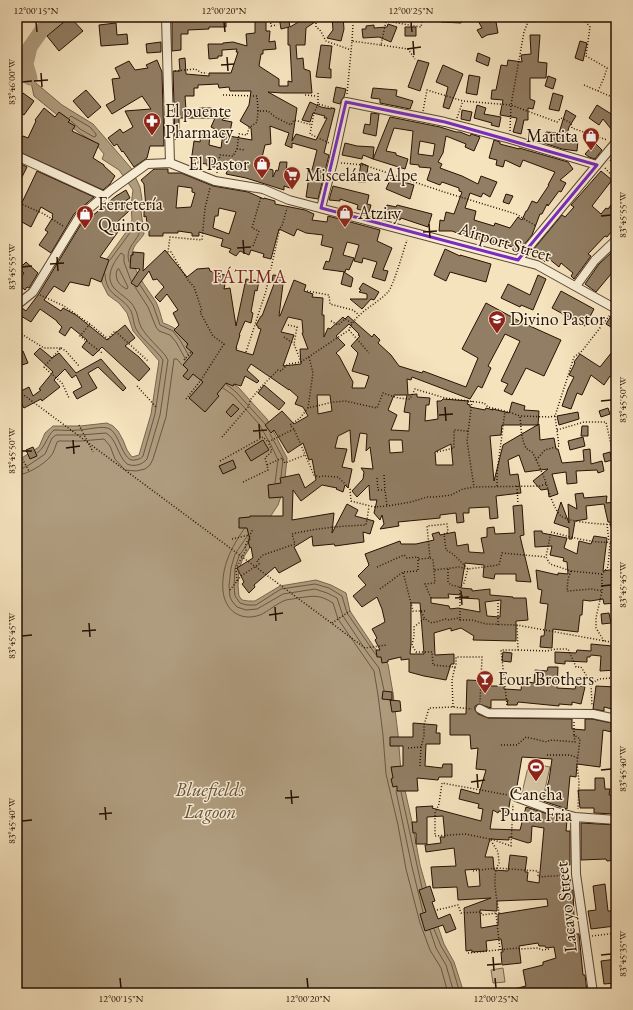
<svg xmlns="http://www.w3.org/2000/svg" width="633" height="1010" font-family="'EB Garamond',serif">
  <style>
    .green { fill: #d2bf9e; stroke: #7c6850 }
    .water { fill: #af9c7e; stroke: #79644d }
    .lines { fill: none; stroke-linecap: round; stroke-linejoin: round }
    .shore { stroke: #6b5640; stroke-width: 1 }
    .river { stroke: #af9c7e; stroke-width: 15 }
    .building { fill: #927e64; stroke: #271103; fill-rule: evenodd }
    .minor-casing { stroke: #5a4632; stroke-width: 10 }
    .path { stroke: #271103; stroke-width: 1.5; stroke-dasharray: 1 2; stroke-linecap: butt }
    .minor { stroke: #f8edd5; stroke-width: 8 }
    .marked { fill: none; stroke: #7b2cbf; stroke-width: 3; stroke-linejoin: round }
    .ticks { fill: none; stroke: #271103; stroke-width: 1.5 }
    .labels { text-anchor: middle; stroke-width: 3; stroke-linejoin: round; paint-order: stroke }
    .poi-label { font-size: 18px; fill: #271103; stroke: #f8edd5; text-anchor: start }
    .street-label { font-size: 18px; fill: #271103; stroke: #f8edd5 }
    .neighbourhood-label { font-size: 19px; letter-spacing: 1px; fill: #7a1f14; stroke: #f8edd5 }
    .water-label { font-size: 19px; font-style: italic; fill: #64503a; stroke: #f8edd5 }
    .neatline { fill: none; stroke: #271103; stroke-width: 1.5 }
    .ticks-label { font-size: 10px; text-anchor: middle; fill: #271103 }
  </style>
  <rect width="100%" height="100%" fill="#f5e3be"/>
  <filter id="stains"><feTurbulence type="fractalNoise" baseFrequency=".005" numOctaves="4"/><feColorMatrix values="0 0 0 0 .2 0 0 0 0 .09 0 0 0 0 .02 0 0 0 .5 -.17"/></filter>
  <radialGradient id="worn" r=".72"><stop offset=".6" stop-color="#630" stop-opacity="0"/><stop offset="1" stop-color="#630" stop-opacity=".3"/></radialGradient>
  <!-- green -->
  <path class="green" d="M529 763 550 767 542 802 521 797Z
    M503 968 505 982 493 983 491 970Z"/>
  <!-- water -->
  <path class="water" d="M30 78 62 105 93 124 131 168 140 187 142 199 141 211 144 234C141 239 137 242 134 247 126 264 148 289 156 302 159 308 161 316 163 323 172 326 179 330 184 338 188 344 189 350 193 355L239 388 256 407 267 419 287 458 284 488 278 505 243 558 239 569 238 586 239 596 242 600 248 601H255L280 586 316 580 331 585 346 593 350 611 374 647 388 664 393 693 398 734 401 772 412 822 420 865 435 918 444 944 454 962 464 993H17V461L39 447 45 433 53 426H80L107 423 113 426 118 431 123 440 127 450 132 457 139 455 151 414 159 361 133 331 127 313 119 303 108 295 102 283 101 271 104 263 129 228 132 220 131 205 133 190 119 170 102 159 104 154 94 142 78 132 34 96Z"/>
  <g class="lines">
    <!-- shore -->
    <path class="shore" d="M69 118 71 116 90 127 96 134V136L94 137 80 129 71 121
      M110 260 132 230 135 223H137L138 224 139 234C134 244 125 249 129 262
      M119 269 128 287 127 289C119 286 114 278 117 270Z
      M140 285 153 305 160 325 173 331 180 340 189 356
      M135 287 148 307 156 327 159 331 170 335 176 342 186 360
      M226 384 236 392 265 424
      M223 388 233 395 259 424 271 445 278 460 275 483
      M270 434 283 458 281 477
      M37 453C46 447 46 437 54 430 63 430 71 431 79 430 86 430 104 425 110 429 120 435 123 463 135 460 139 459 141 459 143 456L155 414 163 360C156 349 143 341 136 329 133 324 134 317 131 311 122 295 106 297 105 274
      M17 469H21L29 465 45 454 52 438 56 435H80L106 433C117 439 117 455 127 464 134 467 142 465 147 459L160 415 168 360 165 355C158 347 146 336 141 327 138 321 138 314 135 309 131 300 122 296 115 289 104 278 113 263 121 253L124 255V262L131 281
      M17 475C27 475 44 464 50 457 54 453 55 447 57 442L59 441H81L104 439 110 446 115 459 125 470 136 471 145 469 150 465 153 459 166 417 174 359H177L182 365
      M244 529C231 548 221 567 223 591 225 610 240 622 260 615 269 611 277 603 286 600 290 599 294 599 298 598 313 596 319 594 333 603L338 619 374 671 378 695 383 735 386 774 398 825 406 869 420 923 430 950 441 968 448 993
      M248 535 235 554 231 568 229 586 230 597 232 601 237 607 246 610 257 609 283 594 315 589 327 593 337 598 343 616 367 652 379 668 384 690
      M248 543 239 556 235 568 234 586 235 596 240 603 247 605H256L281 589 315 584 329 588 342 596 347 613 376 655
      M396 791 412 867 423 912
      M401 792 422 888
      M434 929 441 946 451 963 460 993
      M430 930 436 948 446 965 454 993"/>
    <!-- river -->
    <path class="river" d="M30 78 26 64 30 47 42 30 59 17"/>
  </g>
  <!-- building -->
  <path class="building" d="M70 17 83 31 59 51 47 36Z
    M172 17H226V27H209V29L188 30V34H181V50L172 51Z
    M279 17H288L290 27 307 17H312L315 22 306 28 305 45H296L297 59 303 58 304 69 310 71 312 93H282L268 92 297 108 292 141 296 134 316 140 327 118H324L325 116 313 113 310 122 302 120 310 102 321 107 331 109 332 108 335 109 324 153 329 155 318 199 306 197 310 170H312L317 150 292 143V148L285 145 289 133 270 126 271 144 265 145 260 166 273 170V177L276 170 278 171 280 162H287L286 174 294 177 290 188 284 186V190L246 178 226 174 228 169 207 166V164L191 162 194 141 200 142 201 134 210 135 209 145 221 148 223 133 211 127 215 118H179V136L175 140 173 71H180L179 59 185 58 186 74 209 76V73H231L238 52H236L237 49 222 50V56H218V58L209 59 208 44H223V43L233 42 247 46 246 34 255 33V20L266 19V31H270L269 42 275 41 276 49 263 50V54H261L259 66 279 79V86H288V81L292 82 290 45H288V28L289 27 281 29ZM218 84 219 88 229 87 230 91H251L249 105 240 121 251 128 252 140 229 136 232 122 222 120 224 118H229L212 110V108H199V110H186L185 96H194V88H198V85Z
    M332 17H343L344 29 341 41 327 38 333 30Z
    M441 17H462L461 23 441 22Z
    M476 17H493L496 22 498 33 487 35 482 38 477 30 482 28Z
    M116 23 117 35 127 34 128 44 101 46 99 25Z
    M388 24 397 27 391 42 379 37 363 38 362 29H366V26L374 25V28L387 27Z
    M405 27H416V36H405Z
    M530 35H540L538 62 547 63 546 78H530V99L535 101 533 109 528 108V120H524L521 134 513 132 517 118 500 115 503 100 491 99 492 90H496L501 65 507 66 508 60 522 62 521 55 531 54Z
    M580 41 587 43 583 61 575 58Z
    M161 42V52L147 53 146 44Z
    M321 45 332 46 329 69H331V78L316 77Z
    M478 53 490 58 488 66 476 61Z
    M157 60 162 72 164 146H150L147 158 134 167 123 151 122 152 117 144 114 146 108 138 120 129 123 133 133 127 125 111 151 109 142 96 112 114 106 105 115 100 112 79 120 78 115 68 129 61 135 70 148 68 146 65Z
    M418 60 429 63 420 91 408 87Z
    M443 65 463 74 449 109 443 107 448 87 436 82Z
    M469 75 480 77 477 95 466 93Z
    M548 76 556 79 553 89 545 86Z
    M336 87 346 89 344 97 342 99 340 104 333 102Z
    M373 88 397 90 396 96 413 101 410 109 380 103V99L371 98Z
    M86 90 101 107 88 118 73 101Z
    M23 93 34 101 24 115 17 111V101Z
    M553 93 563 96 559 111 549 109Z
    M477 105 486 108 484 114 501 117 499 127 491 125 492 123 474 118Z
    M597 105 616 117V135L603 119 599 125 589 118Z
    M44 108 55 117 59 112 70 120 68 122 75 126 72 131 99 144 93 158 104 165V166L115 176 110 184 103 190 17 151V143L23 136 28 138 36 121 35 120Z
    M462 110 472 112 470 121 461 119Z
    M566 110 576 116 569 127 566 138 578 140 577 151 562 149 544 143 546 132 559 133Z
    M371 113 379 114 376 136 363 133 365 124 370 125Z
    M390 117 440 127 456 132H460L470 136 471 134 480 137 474 151 465 147 466 144 446 136 443 153 438 162 442 164 440 168 462 176 478 184 481 176 497 182 490 197 483 193 481 197 470 193 465 208 476 211 474 220 494 226 495 223 510 228 518 217 522 220 526 211H527L532 201 537 203 549 185H548L555 172 523 160 520 167 505 160 503 167 496 165 497 160 489 158 494 140 500 142V144L519 149V148L568 162 573 169 560 180 566 183 561 192 559 191 548 206 547 204 542 214H540L532 235 519 251 514 249 515 248 498 242 497 244 487 240V242L459 235 460 234 452 231H439L440 220 444 221 446 212 454 214 462 192 459 191V188L442 182 440 185 427 180 431 168 419 167V165L410 164 413 131 394 128 386 151 396 153V155L408 159 405 169 373 159ZM420 141 435 144 433 156 418 154Z
    M345 143 357 146 374 147 373 159 363 155 362 159 342 155Z
    M595 143 602 150 595 159 589 157 585 154Z
    M17 162 27 167 17 187Z
    M361 163 368 166 366 182H358Z
    M154 169H168V173H181L213 186 248 192 264 199V198L275 201V204L305 210 314 214 312 220 327 222 328 216 380 230 377 241 392 248 383 270 388 271 385 281 372 277 377 262 363 258 362 263 354 261 359 245 347 242 343 255 354 258 349 270 346 269 345 272 323 269 326 261 329 262 333 248 321 245 323 235 306 233 297 229 294 236 279 229 271 259 263 257 264 254 251 250 249 255 240 251 236 256 229 252 231 249 221 246 223 239 199 232V236H192V233L178 231V233H163V236H149V223H147L146 216 144 217V208H146L144 184 141 180ZM178 186 192 188V192L195 193 191 207 176 208ZM219 208 236 212 229 234 213 228 215 216H218Z
    M37 171 94 197 74 214 51 253 39 245 48 232 45 230 53 217 52 216 53 214 41 207 31 227 22 222 17 234V213Z
    M601 171 612 180 592 206 601 214 606 208 608 209 616 198V226L607 237 605 236 588 254 591 256 574 279 571 276 573 273 561 263 559 267 548 258 545 262 533 250 562 215 565 217 574 207 571 205Z
    M391 178 414 185 410 199 386 189Z
    M333 186 369 195 367 204 371 205 369 212 357 209 358 205 340 199V201L329 200Z
    M126 190 130 198 122 203 129 211 115 224 120 229 100 257 109 260 101 282 91 278 89 286 70 282 64 292 54 286 44 300 61 311 63 308 76 315 107 340 125 325 135 338 125 346 139 357 150 369 139 381 102 347 93 356 82 347 87 340 71 327 65 336 59 332 62 327 57 322V321L40 309 31 322 21 316 17 321V310L22 308 26 311 38 295 83 221 89 216 85 222 116 196Z
    M506 194 513 196 509 204 503 202Z
    M387 205 396 207 397 205 432 214 428 227 401 218 400 220 394 218V216L384 213Z
    M445 249 460 256V255L491 264 486 282 450 272 446 281 434 275Z
    M165 250 187 277 197 269 209 268 210 271 225 275 223 283 225 284 224 289 230 288 236 326 246 279 259 281 257 291 255 290 251 312 253 313 251 323 245 321 239 335H240L236 348H237L236 350 253 355 261 329 258 328V326L256 325 261 316H262L274 284 272 283 273 275 284 276 279 316H280L294 280 306 285 304 291 313 294 312 297 323 298 322 315H324V337L328 328 330 329 343 317 345 319 348 316 372 337 374 334 380 340 378 343 391 355 399 366 422 373 423 371 466 387 478 358 462 349 486 303 521 322 561 340 544 376 526 368 512 395 504 391 508 384 501 381 520 341 505 334 488 366 491 368 482 388 478 386 470 399 412 377 411 380 407 379 408 395 417 394V397L430 398 429 405H426L425 421 438 419 437 401H441L443 399 469 401 467 404 470 405V407L485 410 486 408 493 410V409L509 413 512 402 525 406 524 410 539 411 538 425H502L501 435 490 436 494 481 503 445 539 424 540 440 554 438 556 449H558L562 463 584 461 583 450 590 449 591 464 602 461 604 471 598 473 597 470 576 471 577 483 567 484 566 472 552 474 558 494 549 497 548 489 541 490 533 481 548 469 525 472 519 455 508 460 510 475 518 474 521 493 496 496 498 518 490 519 489 507 469 508V513H463L464 522 457 523 456 513 440 515V518L398 522 399 526 380 529 384 524 382 515 380 520 374 513 377 500H370L369 485 357 497 352 491 363 479 364 472 361 468 373 469 370 447 366 451 367 434 360 433 354 462H352L350 430 338 436 335 448 347 449 342 467 352 469 348 488 345 485 343 492 336 489 337 488 322 485 301 501 293 490 292 520 334 513 332 533 347 504 358 510 355 516 374 521 370 534 363 532 364 542 335 546 334 544 313 546 312 536 294 547 301 561 279 573 275 567 254 585 255 587 249 593 242 584 244 582 237 568 253 558 251 547 250 548 248 541 250 540 247 528H239V518L250 517V516H283V497L269 498 268 485 281 483 280 478 299 474 305 488 316 480 312 459 309 460 303 443 288 453 274 430 271 433 265 425 282 411 294 424 308 416 303 407 295 404 298 397 289 389V390L251 364 247 370 259 381 257 383 245 376 241 386 234 384 233 386 226 383 217 394 219 396 205 412 189 398 203 382 193 374 188 380 183 376 188 370 183 365 193 353 186 347 188 344 174 330 179 325 173 313 178 310 167 294 160 302 155 297 164 287 157 279 153 280 149 271 137 287 131 283 140 269 130 268 131 255H133V252L144 253 143 271ZM288 317 302 320 303 333H302L308 349H300L301 364 283 366 294 335 281 332ZM349 324 359 334 358 335 360 336 351 346 358 353 352 371 369 376 365 388H352L353 382 339 356 336 353 345 345 336 336ZM317 395H330L332 411 318 414ZM394 395H407L404 412 410 413 409 431 391 430 397 415 388 410ZM389 440H402L403 452 390 453ZM451 444 453 465H436L435 452Z
    M613 251 616 253V268L596 292 585 284 599 264Z
    M26 262 38 273 29 288 27 287 25 290 17 283 24 273 19 269Z
    M344 272 353 278 351 287 341 284Z
    M538 275 546 279 533 310 521 305 520 307 501 298 508 284 530 295Z
    M363 283 379 292 374 300 371 299 362 309 350 299H367V294L359 292 361 290 359 289Z
    M561 291 594 309 585 326 552 308Z
    M611 316 616 319V330L606 324Z
    M616 347V372L612 377 610 376 604 385 591 375 582 395 577 393 571 409 562 406 568 389 574 377 569 375 575 363 574 362 580 354 600 367Z
    M40 348 52 358 59 353 76 373 101 359 126 388 123 391 98 367 88 373 97 388 77 399 73 392 82 387 76 375 72 378 65 369 54 380 60 387 42 401 41 399 24 408 22 405 23 404 17 406V393L29 387 33 396 41 390 39 389 53 372 34 354Z
    M23 351 28 363 19 366 17 361V353Z
    M264 385 285 403 279 410 258 393Z
    M233 404 239 409 231 417 226 412Z
    M608 408 610 414 601 417 599 411Z
    M578 412 579 419 559 425 557 416Z
    M582 426H588V436H581Z
    M583 437 585 446 570 450 568 441Z
    M263 440 269 450 251 461 245 451Z
    M33 447 37 456 30 459 26 450Z
    M610 452 612 460 605 462 603 454Z
    M233 460 236 468 223 474 219 466Z
    M583 493 584 498 607 496 606 503 616 502V534H613L610 522H608L604 504 586 506 587 519 575 521 572 539H569V528L554 523 561 502 569 523 568 504 577 509 575 494Z
    M522 505 524 535 520 536 531 582 516 581V574H495L494 579 483 577 484 565 465 563 461 588 472 589V591L490 589V595L513 597V598H526L528 620 516 621V641L473 640 474 636 461 628 451 631V628L434 633 435 655 454 654V664H451L446 680 424 676 409 672V659L401 660V657L388 660V662L382 663 381 657H377L376 650H380L375 640 377 638 372 629 385 622 382 609 377 597 362 607 353 596 366 585 358 576 369 565 365 554 400 541 401 544H416L434 540 432 534 439 532 440 535 455 532 457 546 468 544 469 552 484 553 481 538 487 537V528L494 527 495 534 515 533 513 506ZM448 594 462 595V598L479 599 480 612 458 608 450 609 449 606 431 603V598H449ZM501 600 500 617 487 616 485 602ZM411 603H420L424 654H410L411 643Z
    M534 531H542V533L567 538 564 548 577 554 579 541 591 544 594 536 607 538 603 571 616 569V603L604 604 603 599 590 601 583 600 582 615H580L578 632 553 629 552 648 540 647 541 636H544L548 604 540 603 542 590 538 589 536 570 558 575V573L568 574 567 562 563 561 564 558 550 555 552 546 535 547Z
    M609 613 611 623 602 624 601 614Z
    M591 644 612 646V659L616 658V670L600 671 601 656 591 655 590 657H587V662L565 661V664L555 663V652L576 653 577 650 591 651Z
    M503 652 512 653 511 662 502 661Z
    M548 667H558L557 688 575 689 576 685 585 687 581 704 572 702V705L559 704V706L518 702 517 705H507L508 700H491V708L479 704 475 706V710L478 714 488 718 572 719V729L585 730V719H592L616 724V733L603 730 600 767 577 764 576 777 570 776 567 809 543 801 549 780 552 759 522 757 516 792 512 793 511 795 508 813 499 811 498 813 493 810 490 829 520 830 526 807 567 820 566 831H570V865L563 863 562 879H570L571 890H573L574 916H571L573 934H579L583 975H585L587 992 506 993V991L526 986 523 970 543 965V962L556 958 554 947 546 948 545 946H539L538 943 519 946 521 963 502 965 501 952H503L501 939 486 941 487 951 472 952V950L466 951 464 908 491 898 458 900 457 887 433 888 431 867 456 866 454 848 426 852 425 845 441 843 440 837H445L443 816 427 817V844H416V833H413L412 822H417L416 807 433 806 432 808 481 821 483 809 478 808 479 804 459 799 461 789 479 794 486 770 476 769 478 748 471 749 470 735H450V714H466L467 680 489 681V684H491V686H504V689L521 690 522 681 534 683 535 670 547 671ZM532 826 544 828 539 883 527 881 528 872H525L527 857 510 855 508 871 494 870 493 857H485L490 839 509 840V837L528 843 531 842ZM479 869 480 886 468 887 465 870ZM547 899 548 906 498 914V925L481 928 480 910 497 911V901Z
    M596 686 616 687V710L604 707V711L593 709Z
    M383 691 392 692V700L382 699Z
    M390 700 400 701 401 711 392 712Z
    M413 723 437 725 436 733H440V744H426L425 766 442 768 443 764H452V777H439L438 780 417 778 418 791H397V786L393 787 391 779 393 778 391 767 403 766V746H390V737H413Z
    M595 778H604L605 789H610L609 795H616V814L594 813V808H580L578 790H595Z
    M581 823 616 825V860L607 861 606 859 581 860Z
    M605 884 608 911H612L615 926 591 929 588 911 596 910 593 886Z
    M430 886 435 901 432 902 438 919 450 914 456 929 446 933 443 925 425 931 420 914 426 912 419 890Z
    M616 959V983L604 984 601 961Z"/>
  <g class="lines">
    <!-- minor casing -->
    <g class="minor-casing">
      <path id="minor" d="M166 17 170 163
        M17 156 104 196
        M321 208 333 162 346 102 445 122 510 139 597 165
        M518 260 616 142
        M576 286 595 260 616 240
        M17 305 33 292 79 217 111 190 147 164 170 163 215 181 263 189 289 200 537 265 616 309
        M480 709 488 713 593 714 616 719
        M516 797 554 811 575 817 616 820
        M575 817 576 874 593 993
        M615 993H616"/>
    </g>
    <!-- path -->
    <path class="path" d="M270 17 271 26 277 25
      M316 17V27L320 30 326 41 351 50
      M582 17 590 27 586 56 607 68 604 78 598 91
      M352 41 353 25
      M381 45 408 49 415 59
      M175 71 195 69 202 73H207
      M584 85 612 97 616 102
      M318 93V104L336 109
      M347 94 352 41 381 45 386 21 421 27 423 17
      M223 95 257 96 258 111H268L275 117 291 125 294 120 312 125
      M305 95 316 96
      M318 104 314 113 310 134 329 143
      M423 111 427 90 463 101 511 105 557 122 561 118 571 123 572 128 607 140
      M457 118 463 101
      M510 131 511 105 524 32 530 17
      M237 149 239 134 247 135 249 128 257 122 258 111
      M610 160 616 166
      M341 163 364 165 444 192 516 214 536 226
      M605 168 616 180
      M217 173 220 155 233 156 237 149 245 150
      M17 202 44 214 63 226
      M253 246 259 231 252 228 261 197
      M307 291 329 295 330 304 353 310 359 315
      M40 295 64 306 90 324 108 339 115 331 148 361
      M331 321 338 325 345 319 352 323
      M90 324 80 336 102 353
      M288 325 297 327 294 344 301 362
      M17 330 23 335 44 348H61L44 367 62 383 69 398
      M349 330 369 353
      M284 337 294 344
      M61 348 66 351 79 366
      M246 352 266 291 280 228 282 226 287 208
      M309 357 313 373 308 408 333 402 345 401 377 408 383 393 398 398 410 399 415 389 445 398 484 403 488 407 509 412 520 416
      M184 360 191 352
      M137 386 156 407
      M17 390 365 648 387 645
      M186 399 201 380 224 344 213 336 200 312 202 311 194 287 187 279 171 252H168L170 237 202 240 205 208 210 188
      M472 401 467 441 474 487
      M555 416 550 417 520 416C521 427 521 436 525 446 527 450 529 450 532 452 535 456 543 475 545 480 548 489 554 510 561 516 570 523 605 524 616 525
      M79 425 93 452
      M294 429 290 425 300 418 308 408
      M557 430 584 422H606L616 468
      M222 437 248 407 251 399 261 387 278 370 281 371 288 364 301 362 349 330C356 312 376 305 388 292 393 287 404 249 407 240
      M18 451 29 471
      M437 452 454 448V430L468 431
      M536 460 545 450 559 446 555 416 574 357 582 351 610 315
      M220 461 263 437 268 442 294 429 314 475 319 477 323 476 338 477 350 489 351 501 374 507 387 506 411 502 427 497H435L451 495 463 489 474 487 540 486 546 484
      M267 465 265 458 272 451 268 442
      M384 475 385 490
      M377 478 378 490H385L387 506
      M243 482 268 470 267 465 282 458 285 463 305 455
      M497 486V473L505 411
      M517 486 518 504
      M607 524 609 542
      M232 539 249 535
      M430 558 433 560 434 570
      M377 567 404 555 407 558 418 557
      M448 569V582L451 585 460 587
      M571 571 568 579 567 591 592 589 602 591
      M602 574 571 571 550 564 546 557 551 532C567 536 601 546 616 541
      M237 581 236 568 246 550 245 546 253 529
      M380 589 403 572
      M230 590 241 576 259 564 257 561 263 555 295 544 292 534C317 528 341 526 366 525L369 507
      M431 598 425 584 435 583 434 570 459 567 468 569 464 583 460 587V620L458 618 449 620 446 619 432 623 425 619 421 611H413L403 572 418 571V557L419 559 430 558 427 526 447 524 448 532 444 534 446 550 453 554 468 569 499 565 502 553 546 557
      M421 611H426
      M424 619 414 627V636L412 645 416 652H432L433 665 455 667 456 665V657H482L480 702
      M460 620H472L486 624 517 625 616 643
      M332 623 350 611
      M498 625V600
      M604 641 596 628V618L602 591V574L608 567 610 543
      M612 642 616 626
      M518 650 547 651 556 649H568L576 667H581L591 683 592 706
      M592 683 599 679 611 678 615 643
      M507 705 501 650H518L517 625
      M453 707 452 680 455 667
      M574 722V735L580 739 577 764 579 782 578 809
      M501 745H517L526 737 547 742 550 740 575 742 574 735
      M408 748 421 747
      M547 755H570L578 758
      M420 766 421 747 424 736V725L429 708 453 707 472 709
      M491 839 511 846 513 804
      M473 871 496 868 538 871V877L568 875
      M437 910 458 905 461 913 481 912 482 915 497 913
      M592 936 616 933
      M500 950 496 914 499 913C497 899 491 876 499 863L498 852 490 839 465 834 435 836V813L439 804 442 783 508 795
      M468 953 518 948 520 949 538 948 542 950 550 949"/>
    <!-- minor -->
    <use href="#minor" class="minor"/>
  </g>
  <!-- marked area -->
  <path class="marked" d="M346 102 445 122 597 165 518 260 321 208Z"/>
  <!-- ticks -->
  <path class="ticks" d="M36 22 37 32M224 22 225 32M411 22 412 32M413 41 414 55M407 49 421 47M227 57 228 71M221 65 234 64M41 73 42 87M34 81 48 80M22 82 32 81M601 216 611 215M429 224 430 238M423 232 437 231M243 240 244 254M237 248 251 247M57 257 58 271M50 264 64 263M22 267 32 266M601 401 611 400M445 407 446 421M439 415 453 414M259 424 260 438M253 431 267 430M73 440 74 454M66 448 80 446M22 451H32M601 586 611 585M461 591 462 605M455 598 469 597M275 607 276 621M269 615 283 613M89 623 90 637M82 631 96 630M22 636 32 635M601 770 611 769M477 774 478 788M471 782 485 780M291 790 292 804M285 798 299 797M105 807 106 820M99 814 112 813M22 821 32 820M601 955 611 954M493 957 494 971M487 965 501 964M120 978 121 988M307 978 308 988M495 978 496 988"/>
  <!-- icons -->
  <defs>
    <g id="pharmacy-pin" transform="scale(0.9)"><path d="M0 17L-7.5 6A9.5 9.5 0 1 1 7.5 6Z" fill="#8f2418" stroke="#f8edd5"/><path d="M-2-6h4v4h4v4h-4v4h-4v-4h-4v-4h4Z" fill="#fff"/></g>
    <g id="shop-pin" transform="scale(0.9)"><path d="M0 17L-7.5 6A9.5 9.5 0 1 1 7.5 6Z" fill="#8f2418" stroke="#f8edd5"/><path d="M-5-2.5h2.3a2.7 3.5 0 0 1 5.4 0H5L5.5 6h-11ZM-1.5-2.5h3a1.5 2.3 0 0 0-3 0Z" fill="#fff"/></g>
    <g id="supermarket-pin" transform="scale(0.9)"><path d="M0 17L-7.5 6A9.5 9.5 0 1 1 7.5 6Z" fill="#8f2418" stroke="#f8edd5"/><path d="M-6-5.5h2.5l.6 2H6L4.5 2H-2.5L-4.4-4H-6ZM-1.5 3.2a1.3 1.3 0 1 0 .1 0ZM3 3.2a1.3 1.3 0 1 0 .1 0Z" fill="#fff"/></g>
    <g id="university-pin" transform="scale(0.9)"><path d="M0 17L-7.5 6A9.5 9.5 0 1 1 7.5 6Z" fill="#8f2418" stroke="#f8edd5"/><path d="M0-5L7-2L0 1L-7-2ZM-4 1L0 2.5L4 1V4Q0 6-4 4Z" fill="#fff"/></g>
    <g id="bar-pin" transform="scale(0.9)"><path d="M0 17L-7.5 6A9.5 9.5 0 1 1 7.5 6Z" fill="#8f2418" stroke="#f8edd5"/><path d="M-6-5H6L.8 .8V4.5H3.5V6h-7V4.5H-.8V.8Z" fill="#fff"/></g>
    <g id="stadium-pin" transform="scale(0.9)"><path d="M0 17L-7.5 6A9.5 9.5 0 1 1 7.5 6Z" fill="#8f2418" stroke="#f8edd5"/><path d="M0-5a6.5 5 0 1 0 0 10a6.5 5 0 1 0 0-10ZM-3.5-1.8h7v3.6h-7Z" fill="#fff"/></g>
  </defs>
  <g fill-rule="evenodd">
    <use href="#pharmacy-pin" x="152" y="121"/>
    <use href="#shop-pin" x="591" y="136"/>
    <use href="#shop-pin" x="262" y="164"/>
    <use href="#supermarket-pin" x="292" y="175"/>
    <use href="#shop-pin" x="345" y="213"/>
    <use href="#shop-pin" x="85" y="214"/>
    <use href="#university-pin" x="497" y="319"/>
    <use href="#bar-pin" x="485" y="679"/>
    <use href="#stadium-pin" x="536" y="767"/>
  </g>
  <g class="labels">
    <!-- poi labels -->
    <g class="poi-label">
      <text x="165" y="117">El puente<tspan x="165" dy="21">Pharmacy</tspan></text>
      <text x="578" y="142" text-anchor="end">Martita</text>
      <text x="249" y="170" text-anchor="end">El Pastor</text>
      <text x="305" y="181">Miscelánea Alpe</text>
      <text x="98" y="210">Ferretería<tspan x="98" dy="21">Quinto</tspan></text>
      <text x="358" y="219">Atziry</text>
      <text x="510" y="325">Divino Pastor</text>
      <text x="498" y="685">Four Brothers</text>
      <text x="536" y="800" text-anchor="middle">Cancha<tspan x="536" dy="21">Punta Fria</tspan></text>
    </g>
    <!-- street labels -->
    <g class="street-label">
      <text transform="translate(505 242) rotate(17)" y="6">Airport Street</text>
      <text transform="translate(566 907) rotate(-96)" y="6">Lacayo Street</text>
    </g>
    <!-- neighbourhood labels -->
    <g class="neighbourhood-label">
      <text x="250" y="283">FÁTIMA</text>
    </g>
    <!-- water labels -->
    <g class="water-label">
      <text x="210" y="796">Bluefields<tspan x="210" dy="22">Lagoon</tspan></text>
    </g>
  </g>
  <!-- margin -->
  <rect width="633" height="1010" fill="none" stroke="#f5e3be" stroke-width="44"/>
  <rect x="22" y="22" width="589" height="966" class="neatline"/>
  <g class="ticks-label">
    <text x="36" y="14">12°00'15"N</text>
    <text x="224" y="14">12°00'20"N</text>
    <text x="411" y="14">12°00'25"N</text>
    <text transform="translate(11 82) rotate(-90)" y="4">83°46'00"W</text>
    <text transform="translate(622 215) rotate(-90)" y="4">83°45'55"W</text>
    <text transform="translate(11 267) rotate(-90)" y="4">83°45'55"W</text>
    <text transform="translate(622 400) rotate(-90)" y="4">83°45'50"W</text>
    <text transform="translate(11 451) rotate(-90)" y="4">83°45'50"W</text>
    <text transform="translate(622 585) rotate(-90)" y="4">83°45'45"W</text>
    <text transform="translate(11 636) rotate(-90)" y="4">83°45'45"W</text>
    <text transform="translate(622 769) rotate(-90)" y="4">83°45'40"W</text>
    <text transform="translate(11 821) rotate(-90)" y="4">83°45'40"W</text>
    <text transform="translate(622 954) rotate(-90)" y="4">83°45'35"W</text>
    <text x="121" y="1002">12°00'15"N</text>
    <text x="308" y="1002">12°00'20"N</text>
    <text x="496" y="1002">12°00'25"N</text>
  </g>
  <rect width="100%" height="100%" filter="url(#stains)"/>
  <rect width="100%" height="100%" fill="url(#worn)"/>
</svg>
